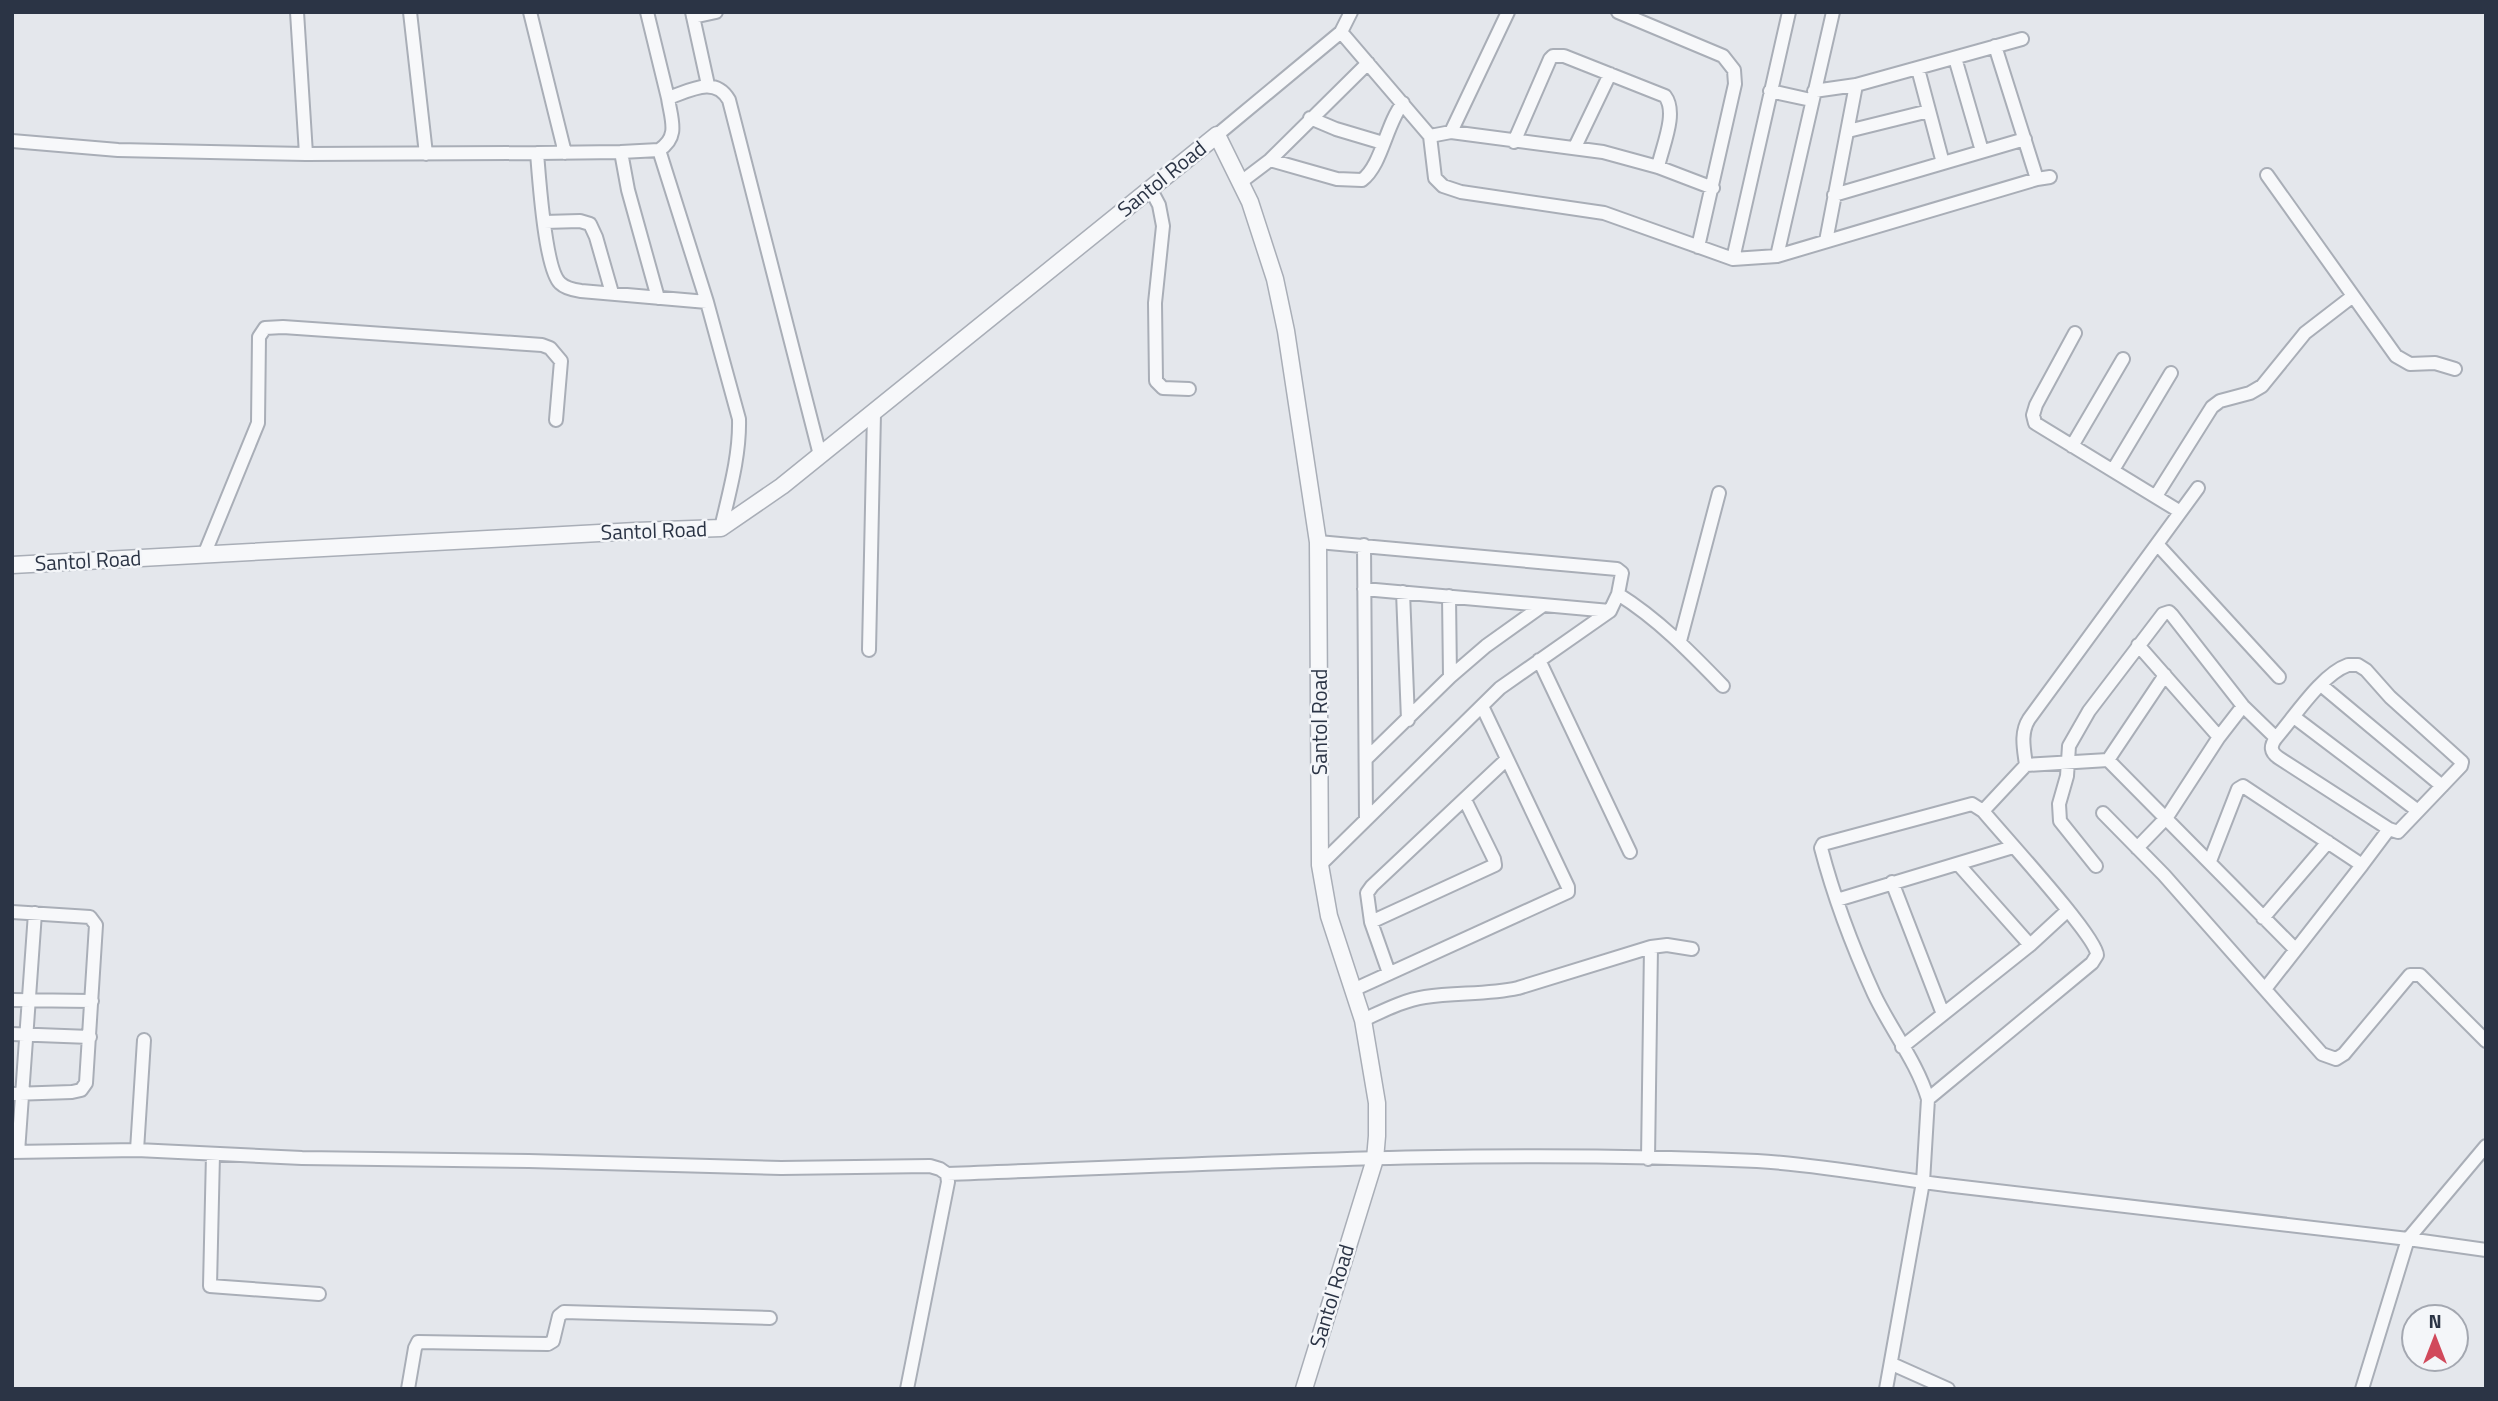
<svg xmlns="http://www.w3.org/2000/svg" width="2498" height="1401" font-family="'Titillium Web',sans-serif">
  <style>
    .lines { fill: none; stroke-linecap: round; stroke-linejoin: round }
    .minor-casing { stroke: #a9aeb7; stroke-width: 16 }
    .tertiary-casing { stroke: #a9aeb7; stroke-width: 19 }
    .minor { stroke: #f7f8fa; stroke-width: 12 }
    .tertiary { stroke: #f7f8fa; stroke-width: 16 }
    .labels { text-anchor: middle; stroke-width: 5; stroke-linejoin: round; paint-order: stroke }
    .street-label { font-size: 21px; fill: #2b3445; stroke: #f4f6f9 }
  </style>
  <rect width="100%" height="100%" fill="#e4e7ec"/>
  <g class="lines">
    <!-- minor casing -->
    <g class="minor-casing">
      <path id="minor" d="M297 12 306 154
        M410 12 426 154
        M530 12 565 153
        M647 12 668 98
        M692 12 708 85
        M1618 12 1723 56 1734 70 1735 84 1698 247
        M693 17 716 12
        M1341 32 1430 136 1435 178 1443 186 1461 192 1604 213 1733 259 1777 256 2037 179 2050 177
        M1995 46 2037 179
        M1955 58 1982 151
        M1918 69 1943 163
        M1770 91 1811 100
        M1814 91 1856 85 2022 39
        M1310 118 1336 129 1383 143
        M1848 131 1929 111
        M1451 132 1508 12
        M1217 135 1341 32 1351 12
        M1430 136 1451 132 1603 152 1658 167 1713 188
        M12 141 118 150 306 154 537 153C539 177 545 269 560 283 565 288 574 290 581 291L707 302
        M1514 142 1550 59 1553 56H1564L1665 96C1678 113 1662 147 1658 167
        M1575 147 1610 74
        M621 152 659 150
        M537 153 621 152 628 190 658 298
        M1270 160 1337 179 1362 180C1382 165 1386 124 1403 103
        M2267 175 2396 356 2410 364 2435 363 2455 369
        M1241 182 1270 160 1368 63
        M1150 188 1159 205 1163 226 1155 303 1156 381 1163 388 1189 389
        M1834 195 2025 139
        M544 222 580 221 590 224 596 237 612 293
        M1826 241 1856 85
        M1777 256 1833 12
        M1733 259 1789 12
        M2075 333 2036 405 2033 415 2035 423 2179 511
        M2072 446 2123 359
        M2113 470 2171 373
        M2156 496 2212 407 2220 401 2250 393 2262 386 2305 333 2353 296
        M721 528C729 493 740 456 739 419L707 302 659 150C680 137 671 119 668 98 689 91 715 75 729 100L820 455
        M1318 542 1617 569 1622 573 1618 594 1610 611 1500 688 1320 865
        M2157 544 2279 677
        M1364 545 1366 819
        M204 555 258 423 259 337 265 328 283 327 542 345 550 348 561 361 556 420
        M1364 589 1610 611
        M1403 592 1408 720
        M1618 594C1658 619 1690 652 1723 686
        M1449 596 1450 677
        M1680 641 1719 493
        M2138 645 2219 737
        M869 650 874 413
        M1539 660 1630 852
        M2348 665H2358L2366 670 2390 697 2462 762 2461 766 2398 832 2389 829 2279 758C2270 752 2270 746 2276 738 2295 716 2322 674 2348 665Z
        M2321 685 2442 786
        M2294 717 2418 811
        M1366 759 1450 677 1486 646 1542 606
        M2108 760 2165 675
        M2026 765 2108 760 2295 949
        M1983 811 2026 765C2024 749 2020 733 2029 719L2198 488
        M2103 813 2164 875 2322 1054 2336 1059 2344 1054 2410 975H2420L2486 1041
        M2137 848 2167 817 2219 737 2243 706
        M2210 861 2238 789 2243 786 2362 865 2265 989
        M1959 865 2030 945
        M2362 865 2389 829
        M2096 866 2060 821 2059 804 2067 776 2069 746 2089 711 2163 614 2169 612 2172 615 2243 706 2276 738
        M1892 882 1943 1014
        M1837 900 2013 847
        M12 912 90 917 96 925 86 1083 81 1090 72 1092 12 1094
        M2263 918 2328 842
        M1371 922 1495 865 1494 859 1465 800
        M1389 973 1371 922 1367 893 1372 886 1507 759
        M1353 990 1568 892V887L1482 706
        M12 1000 92 1001
        M1363 1020C1383 1011 1404 1000 1425 997 1456 992 1487 995 1518 988L1651 947 1667 945 1692 949
        M12 1034 90 1037
        M1902 1047 2030 945 2068 910
        M137 1150 144 1040
        M12 1152 137 1150 302 1158 529 1161 781 1168 930 1166 940 1169 947 1174 948 1182 907 1389
        M18 1152 35 913
        M213 1154 210 1286 319 1294
        M1648 1159 1651 947
        M947 1174C1217 1164 1487 1148 1757 1161 1824 1165 1888 1178 1954 1186 2106 1204 2257 1221 2408 1239L2486 1250
        M1892 1364 1948 1389
        M408 1389 415 1348 418 1342 548 1344 553 1341 559 1316 564 1312 770 1318
        M1886 1389 1923 1182 1928 1099 2092 963 2097 955C2097 937 2001 833 1983 811L1972 804 1823 844 1821 848C1833 894 1854 950 1874 994 1891 1030 1917 1062 1928 1099
        M2362 1389 2408 1239 2486 1146"/>
    </g>
    <!-- tertiary casing -->
    <g class="tertiary-casing">
      <path id="tertiary" d="M12 565 636 531 721 528 782 486 1217 135 1250 202 1275 279 1286 331 1318 542 1320 865 1329 916 1363 1020 1377 1103V1136L1375 1159 1304 1389"/>
    </g>
    <!-- minor -->
    <use href="#minor" class="minor"/>
    <!-- tertiary -->
    <use href="#tertiary" class="tertiary"/>
  </g>
  <g class="labels">
    <!-- street labels -->
    <g class="street-label">
      <text transform="translate(1162 179) rotate(-39)" y="7">Santol Road</text>
      <text transform="translate(654 531) rotate(-2)" y="7">Santol Road</text>
      <text transform="translate(88 561) rotate(-3)" y="7">Santol Road</text>
      <text transform="translate(1320 722) rotate(-90)" y="7">Santol Road</text>
      <text transform="translate(1332 1296) rotate(-73)" y="7">Santol Road</text>
    </g>
  </g>
  <!-- border -->
  <rect width="2498" height="1401" fill="none" stroke="#2b3445" stroke-width="28"/>
  <!-- north arrow -->
  <g transform="translate(2435 1338)"><circle r="33" fill="#f4f6f9" stroke="#a4a8b1" stroke-width="2"/>
  <path d="M0-5L12 26L0 18L-12 26Z" fill="#d1495b"/>
  <text y="-10" font-size="19" font-weight="bold" text-anchor="middle" fill="#2b3445">N</text>
  </g>
</svg>
